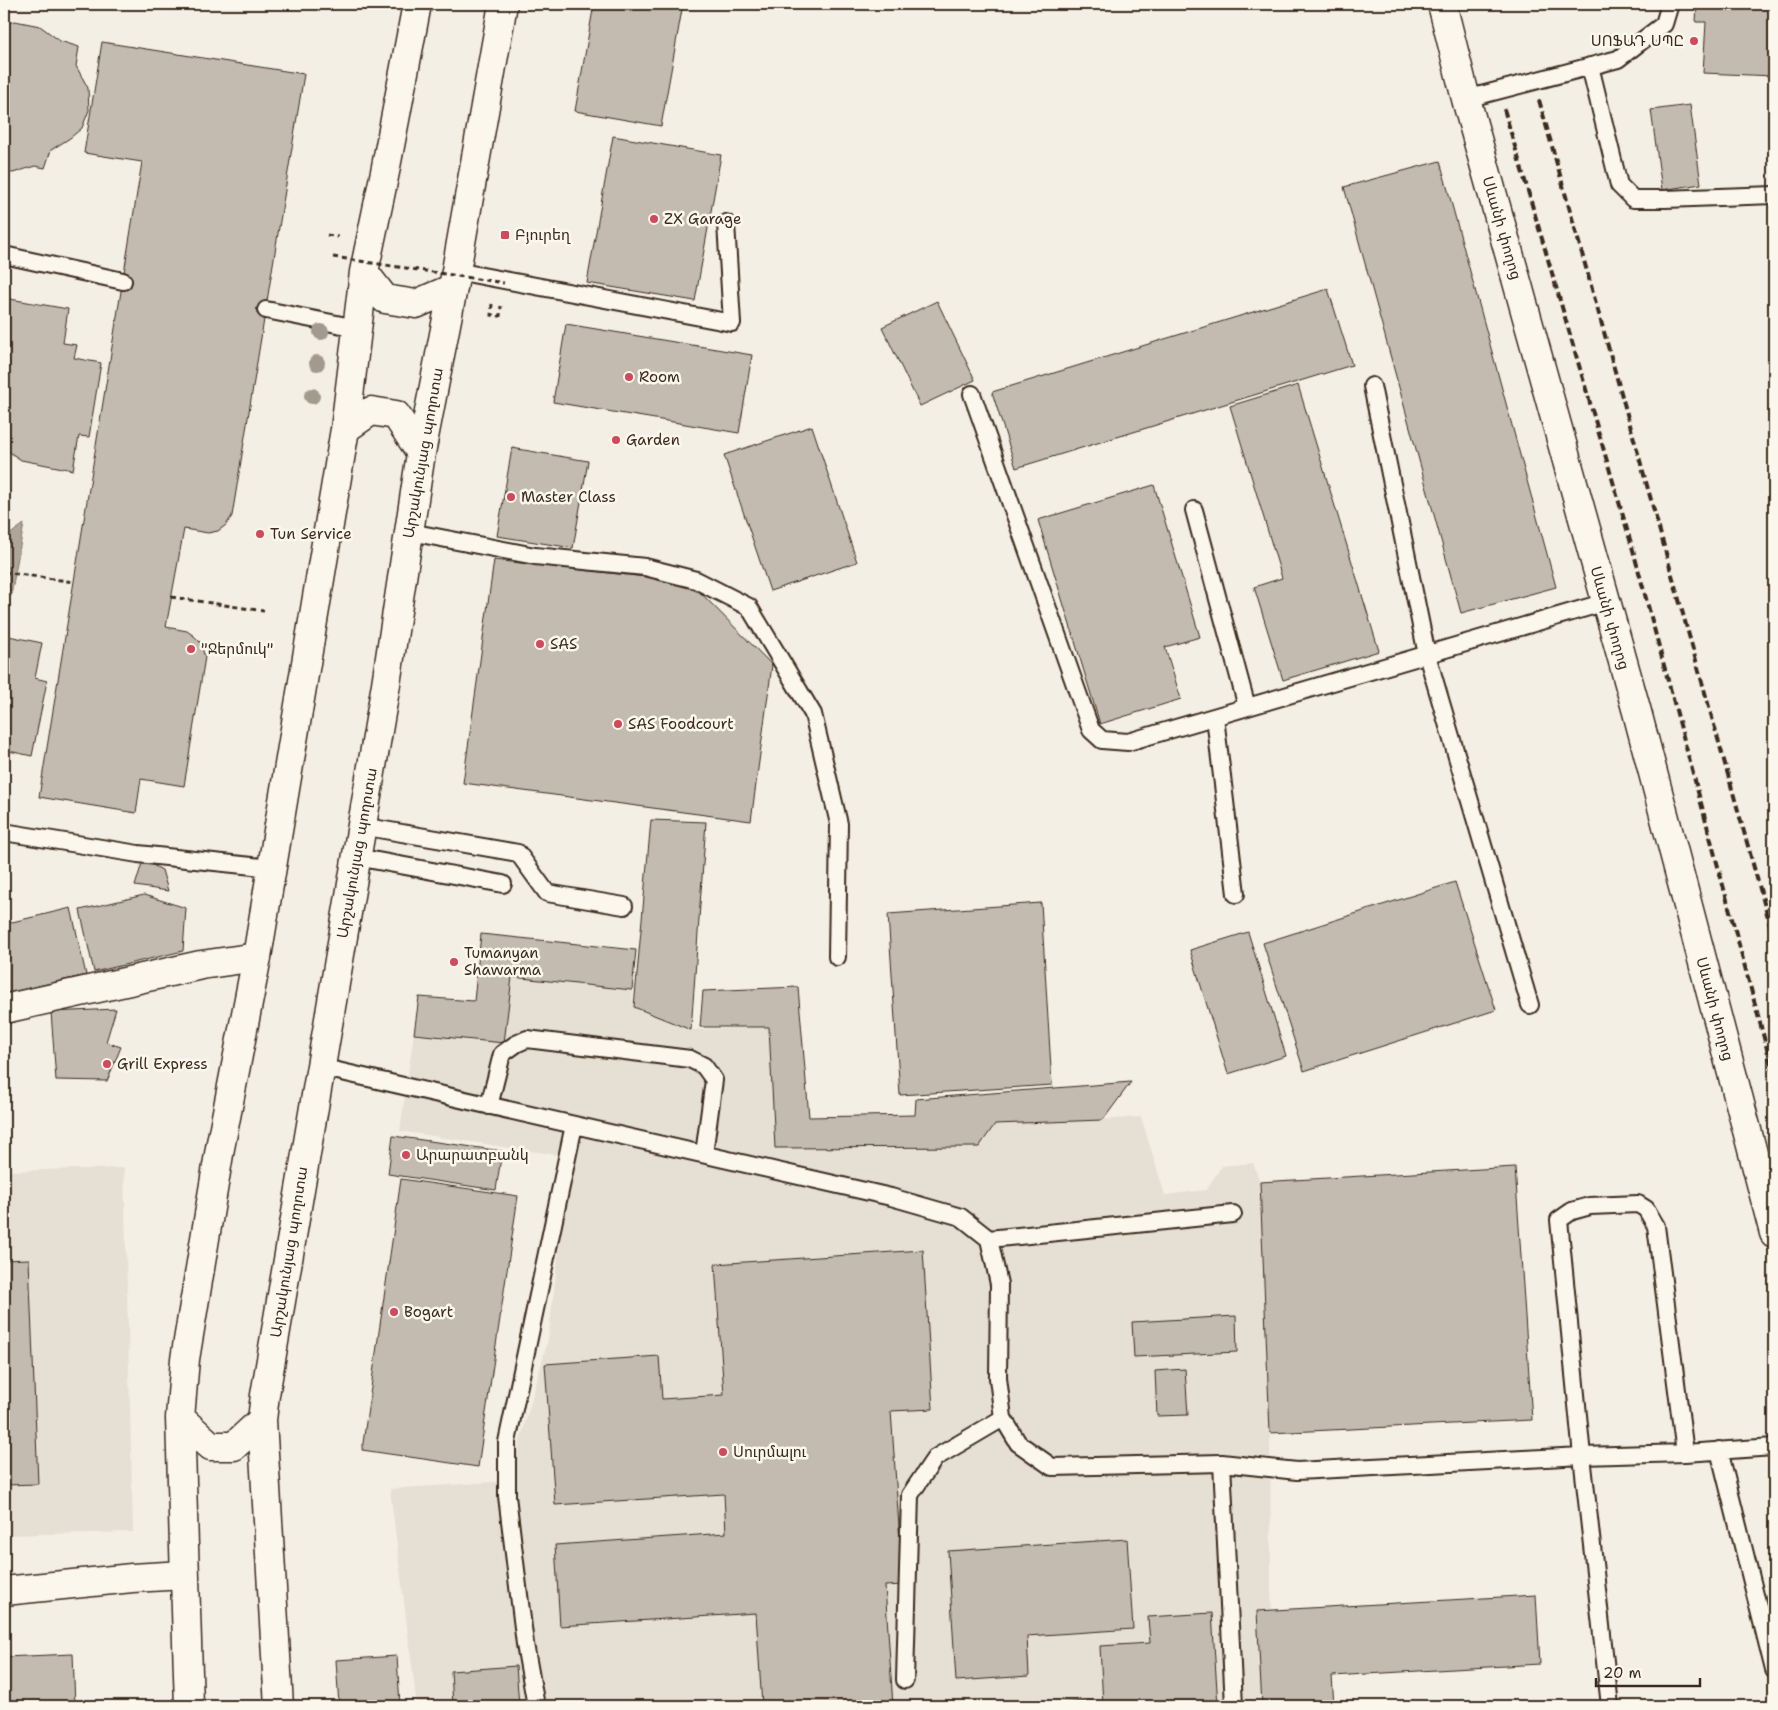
<svg xmlns="http://www.w3.org/2000/svg" width="1778" height="1710" font-family="'Shantell Sans','Noto Sans Armenian',sans-serif">
  <style>
    .built { fill: #e5dfd4 }
    .water { fill: #afa69a; stroke: #817468 }
    .building { fill: #c3bbb0; stroke: #3b2a1e }
    .lines { fill: none; stroke-linecap: round; stroke-linejoin: round }
    .service-casing { stroke: #3b2a1e; stroke-width: 20 }
    .minor-casing { stroke: #3b2a1e; stroke-width: 31 }
    .tertiary-casing { stroke: #3b2a1e; stroke-width: 31 }
    .primary-casing { stroke: #3b2a1e; stroke-width: 31 }
    .path { stroke: #3b2a1e; stroke-width: 3; stroke-dasharray: 5 4; stroke-linecap: butt }
    .service { stroke: #fbf7ec; stroke-width: 16 }
    .minor { stroke: #fbf7ec; stroke-width: 28 }
    .tertiary { stroke: #fbf7ec; stroke-width: 28 }
    .primary { stroke: #fbf7ec; stroke-width: 28 }
    .rail { stroke: #3b2a1e; stroke-width: 4; stroke-dasharray: 8 4; stroke-linecap: butt }
    .path-bridge { stroke: #3b2a1e; stroke-width: 3; stroke-dasharray: 5 4; stroke-linecap: butt }
    .tree { fill: #a39a8e }
    .poi-dot { fill: #d1495b; stroke: #fbf7ec; stroke-width: 2 }
    .labels { text-anchor: middle; stroke-width: 5; stroke-linejoin: round; paint-order: stroke }
    .poi-label { font-size: 15px; fill: #3b2a1e; stroke: #fbf7ec; text-anchor: start }
    .street-label { font-size: 15px; fill: #3b2a1e; stroke: #fbf7ec }
  </style>
  <rect width="100%" height="100%" fill="#f3efe4"/>
  <filter id="ink" filterUnits="userSpaceOnUse"><feTurbulence type="fractalNoise" baseFrequency=".02" numOctaves="2"/><feDisplacementMap in="SourceGraphic" scale="10" xChannelSelector="R" yChannelSelector="G"/><feConvolveMatrix kernelMatrix="1 2 1 2 8 2 1 2 1" color-interpolation-filters="sRGB"/></filter>
  <g filter="url(#ink)">
    <!-- built -->
    <path class="built" d="M512 977 632 990 634 1007 691 1030 769 1027 775 1148 979 1147 995 1124 1103 1120 1141 1117 1165 1195 1206 1190 1222 1166 1253 1163 1260 1182 1270 1433 1271 1588 1276 1706H417L390 1489 509 1481 548 1340 570 1157 400 1131 414 1034 504 1043Z
      M124 1168 133 1532 4 1535V1171Z"/>
    <!-- water -->
    <path class="water" d="M24 524 11 596 4 582V544L9 535Z"/>
    <!-- building -->
    <path class="building" d="M594 4H683L661 126 575 111Z
      M1697 4H1774V76L1703 73 1706 22H1696Z
      M15 21 40 26 60 41 79 47 76 66 88 88 89 110 82 128 70 138 51 150 45 168 35 166 13 173 4 172V24Z
      M102 42 304 74 232 516 226 525 218 531 208 533 184 529 166 627 187 631 194 636 200 642 205 657 184 786 141 779 136 813 39 797 142 162 84 153Z
      M1690 105 1701 184 1662 190 1651 110Z
      M613 136 721 155 695 301 587 283Z
      M1440 161 1556 587 1461 613 1344 187Z
      M1328 289 1352 365 1016 468 992 392Z
      M4 298 68 309 63 343 77 345 74 358 101 363 89 437 79 436 73 470 21 460 8 451 4 443V417L6 406H4Z
      M937 301 975 380 920 406 882 327Z
      M566 324 752 355 739 433 553 402Z
      M1298 385 1379 651 1283 680 1254 587 1282 578 1230 406Z
      M812 426 857 562 770 591 724 455Z
      M512 448 588 461 573 548 497 536Z
      M1154 485 1200 637 1165 647 1181 699 1100 724 1038 520Z
      M494 560 690 582 772 665 751 821 463 783Z
      M4 635 42 643 35 678 47 681 32 756 4 750Z
      M651 820 706 822 691 1030 634 1007Z
      M143 860 162 870 168 891 135 886Z
      M1455 882 1496 1010 1304 1071 1263 943Z
      M144 895 186 908 183 951 94 972 80 910Z
      M1041 903 1052 1085 900 1095 888 914Z
      M71 908 86 975 4 994V924Z
      M1248 932 1286 1056 1228 1074 1190 950Z
      M481 934 636 950 632 990 512 977 504 1043 414 1034 419 997 474 1001Z
      M798 987 809 1117 915 1115 916 1099 1131 1082 1103 1120 995 1124 979 1147 775 1148 769 1027H700L703 991Z
      M116 1009 106 1042 121 1047 107 1081 56 1080 51 1012Z
      M393 1136 502 1151 496 1190 388 1174Z
      M1515 1167 1532 1420 1270 1433 1260 1182Z
      M401 1179 518 1196 478 1467 362 1450Z
      M923 1250 933 1409 891 1411 903 1585 885 1586 893 1706H762L756 1613 560 1626 555 1545 726 1533 724 1494 555 1505 545 1364 659 1356 662 1399 724 1395 715 1264Z
      M29 1259 38 1484 4 1485V1260Z
      M1236 1316 1237 1352 1134 1357 1132 1322Z
      M1185 1369 1188 1415 1157 1416 1155 1371Z
      M1127 1539 1133 1629 1027 1636 1029 1676 956 1681 948 1551Z
      M1536 1595 1540 1664 1332 1676 1334 1706H1262L1257 1611Z
      M1212 1613 1218 1706H1103L1100 1646 1150 1643 1148 1617Z
      M73 1654 75 1706H4V1657Z
      M397 1656 400 1706H339L336 1660Z
      M516 1666 519 1706H453L451 1671Z
      M1092 1701V1706H1011Z"/>
    <g class="lines">
      <!-- service casing -->
      <g class="service-casing">
        <path id="service" d="M1590 66 1619 185 1633 199H1665L1774 195
          M1466 99 1618 59 1664 24 1670 4
          M4 255 123 281
          M456 271 732 323 726 223
          M266 310 357 328
          M1372 386 1427 655 1530 1005
          M972 394 1091 730 1102 740 1128 742 1606 602
          M1194 510 1247 707
          M410 532 535 556 645 567 696 580 749 607 813 714 839 824 837 957
          M1215 717 1236 894
          M361 826 518 853 547 893 624 906
          M4 832 138 854 272 868
          M356 857 503 884
          M320 1067 891 1197 961 1217 989 1239 999 1284 998 1378 1003 1418 1018 1443 1052 1467 1222 1463 1234 1706
          M489 1106 502 1054 516 1044 527 1039 690 1059 704 1066 714 1080 704 1154
          M989 1239 1233 1214
          M1719 1450 1774 1670
          M1222 1463 1297 1471 1582 1456 1559 1220 1572 1211 1590 1206 1638 1204 1646 1209 1656 1226 1685 1453 1774 1447
          M905 1680 910 1495 935 1458 1003 1418
          M536 1706 525 1644 507 1496V1442L574 1125
          M1610 1706 1582 1456 1685 1453"/>
      </g>
      <!-- minor casing -->
      <g class="minor-casing">
        <path id="minor" d="M4 1009 201 965 257 957
          M4 1591 132 1578 184 1575"/>
      </g>
      <!-- tertiary casing -->
      <g class="tertiary-casing">
        <path id="tertiary" d="M1442 4 1466 99 1637 712 1774 1233"/>
      </g>
      <!-- primary casing -->
      <g class="primary-casing">
        <path id="primary" d="M364 272 385 299 416 304 453 288
          M345 429 371 411 396 415 421 453
          M180 1418 211 1446H234L262 1420
          M189 1706 180 1418 185 1359 220 1148 257 957 345 429 364 272 385 172 417 4
          M279 1706 262 1420 265 1395 386 684 421 453 453 288 503 4"/>
      </g>
      <!-- path -->
      <path class="path" d="M327 235 338 237
        M492 304 491 315 500 316 501 306
        M4 572 74 582
        M171 597 264 611"/>
      <!-- service -->
      <use href="#service" class="service"/>
      <!-- minor -->
      <use href="#minor" class="minor"/>
      <!-- tertiary -->
      <use href="#tertiary" class="tertiary"/>
      <!-- primary -->
      <use href="#primary" class="primary"/>
      <!-- rail -->
      <path class="rail" d="M1539 100 1774 939
        M1504 109 1633 550 1774 1075"/>
      <!-- path-bridge -->
      <path class="path-bridge" d="M333 257 504 283"/>
    </g>
    <!-- trees -->
    <g class="tree">
      <circle cx="321" cy="332" r="8"/>
      <circle cx="317" cy="363" r="8"/>
      <circle cx="312" cy="396" r="8"/>
    </g>
  </g>
  <!-- markers -->
  <g class="poi-dot">
    <circle cx="1694" cy="41" r="5"/>
    <circle cx="654" cy="219" r="5"/>
    <rect x="500" y="230" width="10" height="10" rx="2.5"/>
    <circle cx="629" cy="377" r="5"/>
    <circle cx="616" cy="440" r="5"/>
    <circle cx="511" cy="497" r="5"/>
    <circle cx="260" cy="534" r="5"/>
    <circle cx="540" cy="644" r="5"/>
    <circle cx="191" cy="649" r="5"/>
    <circle cx="618" cy="724" r="5"/>
    <circle cx="454" cy="962" r="5"/>
    <circle cx="107" cy="1064" r="5"/>
    <circle cx="406" cy="1155" r="5"/>
    <circle cx="394" cy="1312" r="5"/>
    <circle cx="723" cy="1452" r="5"/>
  </g>
  <g class="labels">
    <!-- poi labels -->
    <g class="poi-label">
      <text x="1684" y="46" text-anchor="end">ՍՈՖԱԴ ՍՊԸ</text>
      <text x="664" y="224">ZX Garage</text>
      <text x="515" y="240">Բյուրեղ</text>
      <text x="639" y="382">Room</text>
      <text x="626" y="445">Garden</text>
      <text x="521" y="502">Master Class</text>
      <text x="270" y="539">Tun Service</text>
      <text x="550" y="649">SAS</text>
      <text x="201" y="654">"Ջերմուկ"</text>
      <text x="628" y="729">SAS Foodcourt</text>
      <text x="464" y="958">Tumanyan<tspan x="464" dy="17">Shawarma</tspan></text>
      <text x="117" y="1069">Grill Express</text>
      <text x="416" y="1160">Արարատբանկ</text>
      <text x="404" y="1317">Bogart</text>
      <text x="733" y="1457">Սուրմալու</text>
    </g>
    <!-- street labels -->
    <g class="street-label">
      <text transform="translate(1502 228) rotate(74)" y="5">Սևանի փողոց</text>
      <text transform="translate(423 453) rotate(-80)" y="5">Արշակունյաց պողոտա</text>
      <text transform="translate(1610 618) rotate(74)" y="5">Սևանի փողոց</text>
      <text transform="translate(357 853) rotate(-80)" y="5">Արշակունյաց պողոտա</text>
      <text transform="translate(1715 1009) rotate(75)" y="5">Սևանի փողոց</text>
      <text transform="translate(289 1252) rotate(-81)" y="5">Արշակունյաց պողոտա</text>
    </g>
  </g>
  <!-- margin -->
  <rect width="1778" height="1710" fill="none" stroke="#fbf7ec" stroke-width="20"/>
  <rect x="10" y="10" width="1758" height="1690" fill="none" stroke="#3b2a1e" stroke-width="2" filter="url(#ink)"/>
  <!-- scale -->
  <path d="M1596 1678v8h104v-8" fill="none" stroke="#3b2a1e" stroke-width="2.5"/>
  <text x="1603" y="1678" font-size="15" fill="#3b2a1e" stroke="#fbf7ec" stroke-width="4" paint-order="stroke">20 m</text>
</svg>
